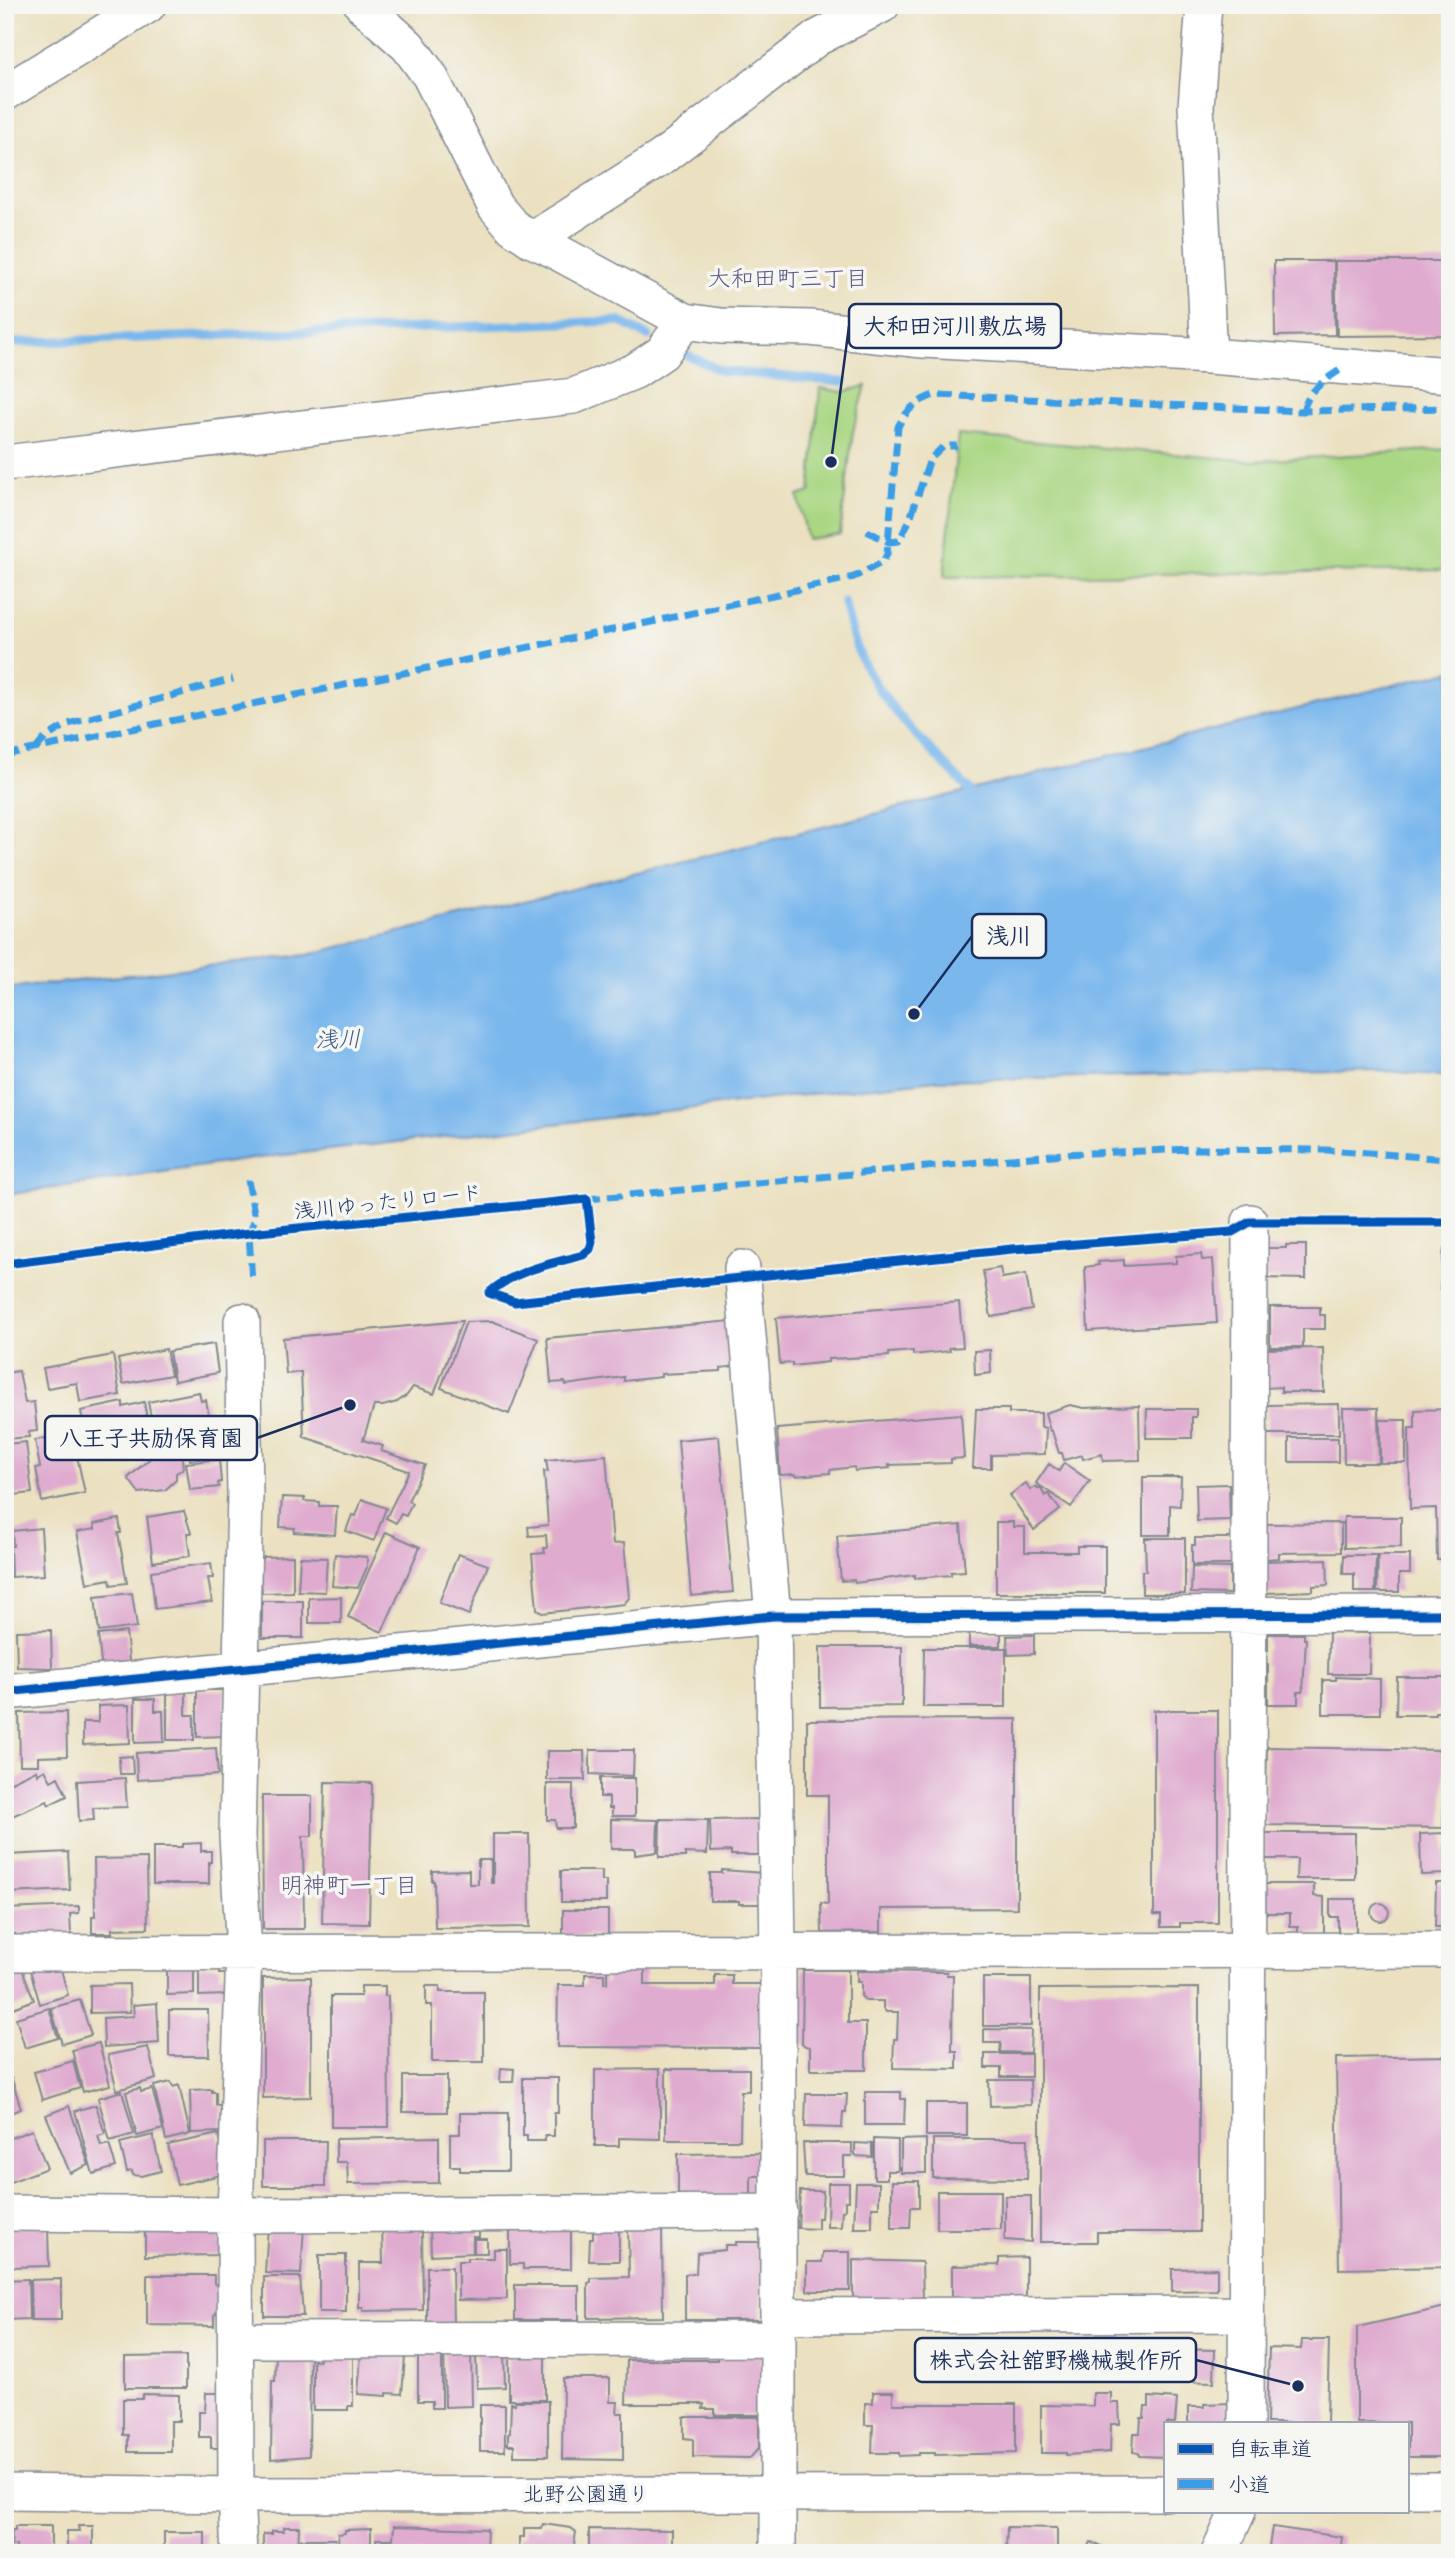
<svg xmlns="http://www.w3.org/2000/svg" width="1455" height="2558" font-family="'Playpen Sans','Klee One',sans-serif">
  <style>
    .green { fill: #aad784; stroke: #628371; stroke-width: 2 }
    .water { fill: #7ab7ed; stroke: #4a73a6; stroke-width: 2 }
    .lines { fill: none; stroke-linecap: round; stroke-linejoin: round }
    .stream { stroke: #7ab7ed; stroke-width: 9 }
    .building { fill: #dfabcf }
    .minor-casing { stroke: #838890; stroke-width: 38 }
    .minor { stroke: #fff; stroke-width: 35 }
    .quiet { stroke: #3b9de6; stroke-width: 7; stroke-dasharray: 14 7; stroke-linecap: butt }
    .cycleway-casing { stroke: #f6f6f2; stroke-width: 13 }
    .cycleway { stroke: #0057b8; stroke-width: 9 }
    .labels { text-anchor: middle; stroke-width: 7; stroke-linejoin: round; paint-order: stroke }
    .street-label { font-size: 21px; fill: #1b2f5e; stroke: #f6f6f2 }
    .neighbourhood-label { font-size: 23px; fill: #605a86; stroke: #f6f6f2 }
    .water-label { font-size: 23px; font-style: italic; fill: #385889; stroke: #f6f6f2 }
    .leader { fill: none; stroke: #1b2f5e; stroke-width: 2.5 }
    .callout-dot { fill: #1b2f5e; stroke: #f6f6f2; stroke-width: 2.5 }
    .callout { fill: #f6f6f2; stroke: #1b2f5e; stroke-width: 2.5 }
    .callout-label { font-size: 23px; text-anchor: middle; font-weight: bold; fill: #1b2f5e }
  </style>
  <rect width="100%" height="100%" fill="#f6f6f2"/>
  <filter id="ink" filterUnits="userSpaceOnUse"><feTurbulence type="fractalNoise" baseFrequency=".0143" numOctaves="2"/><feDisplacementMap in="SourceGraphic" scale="14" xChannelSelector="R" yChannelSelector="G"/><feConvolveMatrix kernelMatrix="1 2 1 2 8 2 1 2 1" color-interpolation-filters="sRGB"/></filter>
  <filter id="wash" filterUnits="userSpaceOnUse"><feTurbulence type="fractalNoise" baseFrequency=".00686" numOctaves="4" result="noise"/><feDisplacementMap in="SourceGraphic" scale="28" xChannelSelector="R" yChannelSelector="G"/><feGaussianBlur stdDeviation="1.57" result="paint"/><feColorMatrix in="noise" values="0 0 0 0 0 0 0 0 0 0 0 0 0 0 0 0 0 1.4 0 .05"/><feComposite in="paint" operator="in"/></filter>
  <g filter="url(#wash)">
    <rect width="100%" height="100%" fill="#ebe1c1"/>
    <!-- green -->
    <path class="green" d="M866 386 853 431 840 534 807 539 798 496 810 492 820 388 842 392Z
      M958 435 1253 461 1450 449V570L944 577Z"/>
    <!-- water -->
    <path class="water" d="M1450 671V1076L1384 1071 936 1080 259 1158 5 1195V989L307 955Z"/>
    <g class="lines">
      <!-- stream -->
      <path class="stream" d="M5 343 619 321 648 336
        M685 354 722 371 843 382
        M844 602C849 623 854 644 864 664 888 713 939 757 976 797"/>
    </g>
    <g id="blocks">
      <!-- building -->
      <path class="building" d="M1274 261H1334L1335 335 1275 336Z
        M1335 261H1450V335L1337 336Z
        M1286 1245H1306V1279L1263 1278 1266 1248H1286Z
        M1444 1248 1450 1249V1290L1440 1289Z
        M1201 1254 1202 1260 1213 1259 1217 1323 1088 1331 1085 1267 1099 1265 1098 1262 1124 1260V1266L1176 1263V1256Z
        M1000 1268 1002 1278 1026 1274 1032 1310 991 1317 983 1271Z
        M959 1302 963 1347 949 1348 950 1351 913 1355V1351L889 1353V1356L828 1359V1362L792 1366V1363L780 1364 776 1318Z
        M1270 1307H1320V1315H1325V1329H1303V1347H1270Z
        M462 1321 434 1394 413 1387 407 1395 397 1402 383 1406H374L363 1440 383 1446 381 1451 425 1465 408 1501 412 1503 406 1516 401 1514 396 1523 386 1518 409 1471 304 1437 301 1372 286 1374 283 1338Z
        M492 1321 538 1339 509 1414 441 1388 466 1322Z
        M731 1321 735 1366 721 1368V1371L661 1374V1377L624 1381V1377L566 1385 565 1382 551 1383 547 1338Z
        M214 1344 218 1373 174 1381 169 1351Z
        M1323 1348 1324 1392H1281V1387L1265 1388V1349Z
        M166 1349 171 1375 123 1384 118 1359Z
        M990 1350 991 1373 975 1375 974 1351Z
        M113 1355 120 1395 80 1402 77 1383 47 1388 43 1368Z
        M19 1371 25 1403 34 1402 37 1431 29 1432V1437L5 1439V1373Z
        M199 1392 201 1401 206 1400 210 1422 154 1432 148 1402Z
        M123 1402V1407L144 1402 151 1440 123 1445 122 1440 93 1446 92 1442 87 1443 81 1411Z
        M1339 1404V1434H1267V1405Z
        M1070 1405 1084 1408 1139 1406 1140 1460 1103 1461 1102 1454 1083 1459 1082 1455 1064 1460 1062 1453H1059L1052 1431H1050L1045 1413Z
        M1343 1408H1378L1379 1463H1344Z
        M976 1409H1009V1413H1041V1427L1046 1428 1045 1454 991 1455V1468H973Z
        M1147 1409H1196V1417H1192V1438H1146Z
        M1450 1409V1560H1437L1436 1508 1410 1509 1409 1428H1415V1410Z
        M961 1414 964 1458 951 1459V1463L889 1465 890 1468 855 1471 854 1467 830 1470V1473L795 1476V1474L780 1475 777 1429Z
        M1380 1420H1406V1463H1380Z
        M218 1431 222 1456 190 1460 187 1435Z
        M62 1435 66 1454 76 1452 85 1493 42 1502 36 1468 40 1467 35 1440Z
        M719 1436 733 1592 691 1596 678 1440Z
        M1289 1438H1338V1462H1289Z
        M26 1442 32 1493 5 1496V1444Z
        M181 1448 183 1469 176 1473V1480L165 1490 139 1493 128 1478 155 1454Z
        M606 1455 613 1544 624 1543 629 1598 624 1604 542 1613 537 1609 532 1554 545 1553 544 1548H547L546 1535 529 1536 528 1527 548 1525 544 1471 548 1472 546 1460Z
        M219 1459 221 1482 218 1483 219 1487 190 1490 186 1463Z
        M1064 1463 1090 1481 1071 1507 1036 1483 1049 1464 1059 1471Z
        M1143 1477H1181L1180 1506 1170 1505V1535H1143Z
        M1026 1483 1030 1490 1036 1486 1038 1489 1040 1487 1045 1496 1048 1493 1060 1510 1034 1530 1010 1495Z
        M1229 1484 1230 1520 1197 1521 1196 1485Z
        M282 1497 305 1498 304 1501 319 1502V1506H337L335 1535 294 1532 295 1528 280 1527Z
        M362 1499 386 1508 374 1541 346 1531 352 1515 356 1516Z
        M184 1511 191 1533H187L190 1556 153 1562 147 1517Z
        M1344 1517H1401V1547L1344 1548Z
        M119 1519 121 1533H118L127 1583 111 1585 110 1579 87 1583 77 1532 95 1529 94 1524Z
        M996 1522H1013V1527H1025V1552H1077V1546H1105V1593H996Z
        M1341 1523V1552L1279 1553V1558L1264 1559 1263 1524Z
        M961 1525 965 1571 951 1572V1575L915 1578V1575L855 1583 854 1580 841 1581 837 1536Z
        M41 1528 44 1575 11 1577 10 1546H13L12 1531Z
        M386 1532 420 1547 382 1632 348 1617Z
        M1145 1538H1185V1594H1142V1571H1146Z
        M1195 1538H1232V1565H1192V1545H1195Z
        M335 1554 367 1557V1567L358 1588 332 1586Z
        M458 1554 488 1565 469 1615 439 1603Z
        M1344 1555H1376L1375 1592H1354V1574H1343Z
        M1378 1555H1410V1574H1399V1592H1377Z
        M293 1556V1592L262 1593 260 1562 264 1557Z
        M300 1557 327 1558 325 1592 298 1591Z
        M5 1558H7L9 1586H5Z
        M1327 1559 1328 1585 1313 1586V1591L1265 1593 1264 1561Z
        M211 1563 213 1578H208L212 1602 155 1609 151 1571Z
        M1192 1567 1230 1568V1594L1191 1593Z
        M132 1593 137 1627 99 1632 95 1597Z
        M341 1597V1623H309V1598Z
        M262 1601H303V1638H262Z
        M51 1630 52 1668 17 1667 16 1631Z
        M126 1632 130 1669 102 1672 98 1635Z
        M1329 1632 1370 1633 1369 1674H1328Z
        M969 1633H1001V1646H969Z
        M1268 1634H1304V1639H1306L1303 1692H1298V1704H1268V1665H1265L1266 1649 1268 1650Z
        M1034 1635V1654L1008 1655 1007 1636Z
        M820 1647H902V1706L820 1707Z
        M924 1648H1006V1707H923Z
        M1336 1677 1380 1679V1714H1323V1680H1336Z
        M1397 1677H1450L1449 1712H1435V1715H1396Z
        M197 1690H225V1736L197 1737Z
        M167 1692H186V1715H194V1740H167Z
        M135 1699H155V1711H163L164 1742 135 1743Z
        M129 1705 130 1743 83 1745V1722H98V1706Z
        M1154 1710H1218V1923H1180V1927H1161V1915H1154Z
        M66 1712 67 1756 38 1757V1765H20L19 1713Z
        M1017 1719V1908L881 1909V1932L822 1933 821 1903 828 1904V1795H807V1720Z
        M1267 1747 1445 1750 1443 1828 1265 1825Z
        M216 1748 218 1775 137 1780 136 1753Z
        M590 1750H634L633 1776 590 1774Z
        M547 1751H584L585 1780H547Z
        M132 1756 133 1774H120L119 1757Z
        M36 1770 38 1774 45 1770 51 1781 58 1777 67 1796 49 1805 47 1801 12 1816 5 1804V1785Z
        M125 1778 127 1807 93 1808 94 1820 79 1821 77 1781Z
        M600 1778H635V1816H612V1808H609V1797H600Z
        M325 1782 372 1783 369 1924 322 1923Z
        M547 1784H573V1828H556L555 1820H547Z
        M262 1796H312V1836H303L304 1929H263Z
        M611 1819 658 1820 657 1852 635 1855V1849H611Z
        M660 1819 708 1820 707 1854 685 1853V1857H659Z
        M762 1819V1855H731V1851L711 1852 710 1820Z
        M1264 1833H1355V1879H1296L1297 1859H1265Z
        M1445 1833 1446 1874 1421 1875 1420 1834Z
        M493 1834H529L530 1927 435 1928 434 1881H432V1871L469 1870V1884H478V1860H491V1883H493Z
        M201 1843V1851H211V1862H209V1884H153V1847H182V1844Z
        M68 1852 70 1890 8 1893 7 1855Z
        M147 1858 148 1928 112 1929V1933H92V1916H95L94 1859Z
        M722 1870 763 1873V1904H739V1901H710V1873H722Z
        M561 1871H602V1881H606V1902H561Z
        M1436 1883H1450V1927H1435Z
        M1263 1884H1314V1896L1324 1897V1933L1298 1934V1926H1290V1913H1263Z
        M1330 1899H1356V1933H1338V1917H1330Z
        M1371 1912a9 9 0 1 1 18 0a9 9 0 1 1-18 0Z
        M79 1906V1913L70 1914 71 1935 15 1937V1934H5V1909Z
        M563 1910H608V1936L563 1937Z
        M21 1966 34 2000 8 2010 5 2003V1972Z
        M60 1966 68 1995 40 2004 30 1970Z
        M167 1966H194V1994L167 1995Z
        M219 1966V1974H226V1995L199 1996V1967Z
        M607 1969H645V1985H715V1975H732V1984H761L760 2048 557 2047 558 1985H585V1974H604V1983H607Z
        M803 1970H848V2023H866V2070H810V2047L805 2046 802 2043Z
        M857 1971 947 1972V1975H953L952 2051H957V2069L893 2068 894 2039H897L898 2012H886L883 2008V2001H866L861 1996V1982H857Z
        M311 1977V2097L263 2098V1978Z
        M983 1978H1031V2026H983Z
        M129 1984 130 2012 90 2013V1985Z
        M361 1986H385V1996H388L389 2127H331V1996H361Z
        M426 1986H440V1992H484V2062H432V2005H426Z
        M1199 1988V2232H1097V2242H1040V1989Z
        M80 2000 91 2035 62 2044 51 2008Z
        M157 2003 159 2043 104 2047 103 2018 134 2016 133 2005Z
        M49 2008 58 2038 25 2048 16 2018Z
        M169 2010H208L209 2056H169Z
        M984 2029 1031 2030 1030 2053 1000 2052 1001 2043H984Z
        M99 2043 110 2085 83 2092 72 2050Z
        M148 2047 156 2079 117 2090 108 2055Z
        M985 2054H1031V2077H1001V2068H985Z
        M1450 2056V2267L1339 2269 1336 2058Z
        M73 2061 80 2088 42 2100 34 2072Z
        M501 2068 514 2069 513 2082H500Z
        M660 2069V2139L619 2138V2146H595V2070Z
        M666 2069H749V2091H741L740 2140H666Z
        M403 2076H447V2112H403Z
        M523 2078H558V2113H554V2136H545V2141H527V2136H523Z
        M12 2079 21 2109 5 2115V2081Z
        M989 2080H1030L1031 2105 990 2106Z
        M171 2082 173 2087 179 2085 190 2134 166 2140 154 2086Z
        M140 2088 141 2092 152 2089 163 2129 137 2136 126 2092Z
        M212 2089V2092H216V2105H221L222 2132 191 2133 190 2090Z
        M122 2091 134 2134 110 2141 98 2098Z
        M865 2092H901V2099H905L904 2125H865Z
        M806 2094H847L846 2112H843L842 2128 805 2127Z
        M926 2103H967V2136H926Z
        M96 2105 105 2134 98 2136 101 2146 109 2144 116 2167 93 2174 75 2111Z
        M69 2106 89 2165 70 2173 46 2115Z
        M460 2113H508V2171H460V2166H450V2134H460Z
        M32 2130 47 2168 5 2184V2140Z
        M218 2134 226 2174 177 2185 168 2145Z
        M153 2135 161 2171 141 2176 133 2175 132 2171 127 2172 120 2143Z
        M439 2137V2183L348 2184 347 2162H336V2139Z
        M874 2139 898 2140V2171H887V2179H874Z
        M926 2139V2173H901V2140Z
        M933 2139H1028L1027 2179 933 2178Z
        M263 2141H326L325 2186H263Z
        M803 2143H852V2156H844V2176H805Z
        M855 2143 872 2144V2157L855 2156Z
        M762 2153V2176H751V2196H678V2154Z
        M892 2181H919V2207H911L910 2228H892Z
        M828 2183H849V2201H845V2210L842 2211 841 2227H827Z
        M856 2183H879V2207H872V2228H854Z
        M800 2191H823L821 2218H818V2229L798 2228Z
        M937 2191H1001V2229H937Z
        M1005 2196H1031V2242L1005 2240Z
        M662 2223 663 2317 588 2318V2283L591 2282V2278L629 2277 628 2227Z
        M382 2224 422 2229 423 2310 363 2311V2308H359V2263H383Z
        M479 2224V2237H473V2253L431 2255 430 2226Z
        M145 2225H217L223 2255 145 2256Z
        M593 2225H619V2261H589L590 2239H593Z
        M48 2226 49 2266 11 2267 10 2227Z
        M268 2226H304L301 2274 265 2273Z
        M571 2227V2269H523V2264H510V2230Z
        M474 2239H487V2253H474Z
        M736 2242H759L760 2249H762L761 2320H685V2274H696L697 2253 725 2250V2245H736Z
        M494 2249H507V2299L458 2300V2261H467V2258H494Z
        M823 2252H850V2291H807V2262H822Z
        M319 2255H346V2312H319Z
        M1026 2257V2301L952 2302V2266L999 2265V2258Z
        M853 2260 922 2262 923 2301 853 2302Z
        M427 2267H452L453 2326H427Z
        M1217 2268V2290L1172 2291V2269Z
        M147 2275H214V2283L218 2287V2311L214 2315V2326L147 2325Z
        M264 2277H300L303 2316H264Z
        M28 2279 29 2319 5 2320V2280Z
        M61 2279V2320H31L30 2280Z
        M515 2285H579V2320H515Z
        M1450 2306V2457H1408V2423H1357V2327Z
        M1302 2340H1329L1327 2423H1267L1269 2348 1301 2349Z
        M1172 2349 1215 2350 1214 2382 1171 2381Z
        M717 2350H761L760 2415H715V2409H703L704 2404H626L627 2360H717Z
        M319 2351H353V2406H348V2410H313V2360L319 2361Z
        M504 2351 505 2387 477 2388 476 2352Z
        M444 2352H471L472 2406 445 2407Z
        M276 2353H310L309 2456 271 2459 272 2381H275Z
        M418 2353H442V2408H432V2401H418Z
        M361 2354 405 2357 402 2394 387 2393V2396L358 2394Z
        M186 2356V2388H125V2357Z
        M545 2356V2400H509V2357Z
        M563 2378H610V2402H618L617 2413H623V2460L562 2459Z
        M873 2392H893V2404H1016V2453L935 2455V2453H919V2455L899 2456V2453H872L873 2425H865V2403H873Z
        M206 2393H226L225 2448H211V2437H199V2412H205Z
        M1093 2393H1111V2403H1119L1120 2424H1111L1110 2452 1066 2455V2453H1041V2405L1093 2406Z
        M143 2394 179 2395V2421H171V2452H128V2435H123V2399H142Z
        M1149 2397 1177 2399 1175 2423H1166V2457L1139 2456V2453L1133 2452 1134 2433H1140L1141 2418H1144L1145 2407H1149Z
        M515 2401H548V2456H514V2445H508V2434L510 2433 511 2403 515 2404Z
        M1230 2403V2423H1188V2407H1204V2404Z
        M480 2405H505V2451H480Z
        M684 2417H759V2448L750 2458 693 2457V2439L684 2438Z
        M543 2524 571 2528 576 2532 573 2553H519V2537H524V2528H541Z
        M15 2526H51V2553H16V2545L11 2546 12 2530H15Z
        M78 2526H93V2553H67V2531H79Z
        M394 2526 487 2529 486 2553H376V2539H393Z
        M284 2527H299L298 2553H263V2534H272V2531H284Z
        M1007 2527 1057 2528V2548L1052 2549V2553H1006Z
        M1272 2527 1342 2537 1340 2553H1268Z
        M371 2529V2553H339L338 2534 345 2533V2530Z
        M589 2529 672 2530V2553H589Z
        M164 2532H205V2548L216 2549V2553H164Z
        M301 2539H335V2553H301Z
        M1091 2542 1114 2553H1085Z"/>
    </g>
  </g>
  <g filter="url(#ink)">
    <use href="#blocks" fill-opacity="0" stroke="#838890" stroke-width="2"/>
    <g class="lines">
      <!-- minor casing -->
      <g class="minor-casing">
        <path id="minor" d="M362 5 408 46 430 76 495 206 513 227 532 240 550 248 685 321 721 326 810 328 923 340 1209 356 1450 375
          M1204 5 1196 106 1209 356
          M5 93 148 5
          M532 240 661 158 817 38 882 5
          M5 463 574 396 635 371 662 353 685 321
          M742 1268 773 1616 778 1950V2553
          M5 1692 773 1616 1450 1614
          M5 1953 1450 1950
          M5 2213 235 2215 779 2212
          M778 2316 1246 2314
          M236 2340 778 2339
          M1246 2423 1250 1222
          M1408 2490H1450
          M5 2492 236 2495 1166 2493
          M239 2553 236 2495 235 2215 244 1951 237 1836 245 1495 242 1321
          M1219 2553 1238 2511"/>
      </g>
      <!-- minor -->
      <use href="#minor" class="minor"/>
      <!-- quiet -->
      <path class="quiet" d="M1303 411C1309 389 1325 380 1343 368
        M867 531 889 542 899 541 910 519 930 459 944 446H957
        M36 749 45 738 68 724 233 679
        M5 755 656 621 854 577 883 562 887 554 898 427C906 410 917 401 934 395L1303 411 1450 408
        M248 1180 255 1219 249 1233 252 1282
        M587 1199 1064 1154 1195 1149 1327 1150 1450 1159"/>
      <!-- cycleway casing -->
      <g class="cycleway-casing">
        <path id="cycleway" d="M5 1264 249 1233 587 1199 592 1242 590 1249 583 1255C552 1264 514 1270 489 1293L515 1302 1012 1249 1232 1232 1250 1222H1450
          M5 1692 773 1616 1450 1614"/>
      </g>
      <!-- cycleway -->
      <use href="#cycleway" class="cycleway"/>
    </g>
  </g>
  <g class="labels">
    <!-- street labels -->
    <g class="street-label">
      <text transform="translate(388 1202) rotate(-6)" y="7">浅川ゆったりロード</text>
      <text x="586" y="2501">北野公園通り</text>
    </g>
    <!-- neighbourhood labels -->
    <g class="neighbourhood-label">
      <text x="788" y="286">大和田町三丁目</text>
      <text x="349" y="1893">明神町一丁目</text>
    </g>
    <!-- water labels -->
    <g class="water-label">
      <text transform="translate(338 1039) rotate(-2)" y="8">浅川</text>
    </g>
  </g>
  <!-- callouts -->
  <path class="leader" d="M831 462L849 326M914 1014L972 936M350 1405L257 1438M1298 2386L1196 2360"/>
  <g class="callout-dot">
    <circle cx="831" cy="462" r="7"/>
    <circle cx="914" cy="1014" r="7"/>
    <circle cx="350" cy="1405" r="7"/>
    <circle cx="1298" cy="2386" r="7"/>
  </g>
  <g class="callout">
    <rect x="849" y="304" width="212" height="44" rx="7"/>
    <rect x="972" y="914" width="74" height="44" rx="7"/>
    <rect x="45" y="1416" width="212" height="44" rx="7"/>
    <rect x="915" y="2338" width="281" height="44" rx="7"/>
  </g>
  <g class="callout-label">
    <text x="955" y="334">大和田河川敷広場</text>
    <text x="1009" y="944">浅川</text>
    <text x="151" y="1446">八王子共励保育園</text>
    <text x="1056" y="2368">株式会社舘野機械製作所</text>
  </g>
  <!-- margin -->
  <rect width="1455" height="2558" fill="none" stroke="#f6f6f2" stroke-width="28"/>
  <!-- legend -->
  <rect x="1164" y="2422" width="245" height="91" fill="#f6f6f2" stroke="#9ea6b7" stroke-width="2"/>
  <rect x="1178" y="2444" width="35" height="10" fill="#0057b8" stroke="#9ea6b7" stroke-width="2"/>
  <text x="1228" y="2456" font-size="21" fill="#1b2f5e">自転車道</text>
  <rect x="1178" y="2479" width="35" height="10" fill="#3b9de6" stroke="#9ea6b7" stroke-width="2"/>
  <text x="1228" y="2492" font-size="21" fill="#1b2f5e">小道</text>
</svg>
